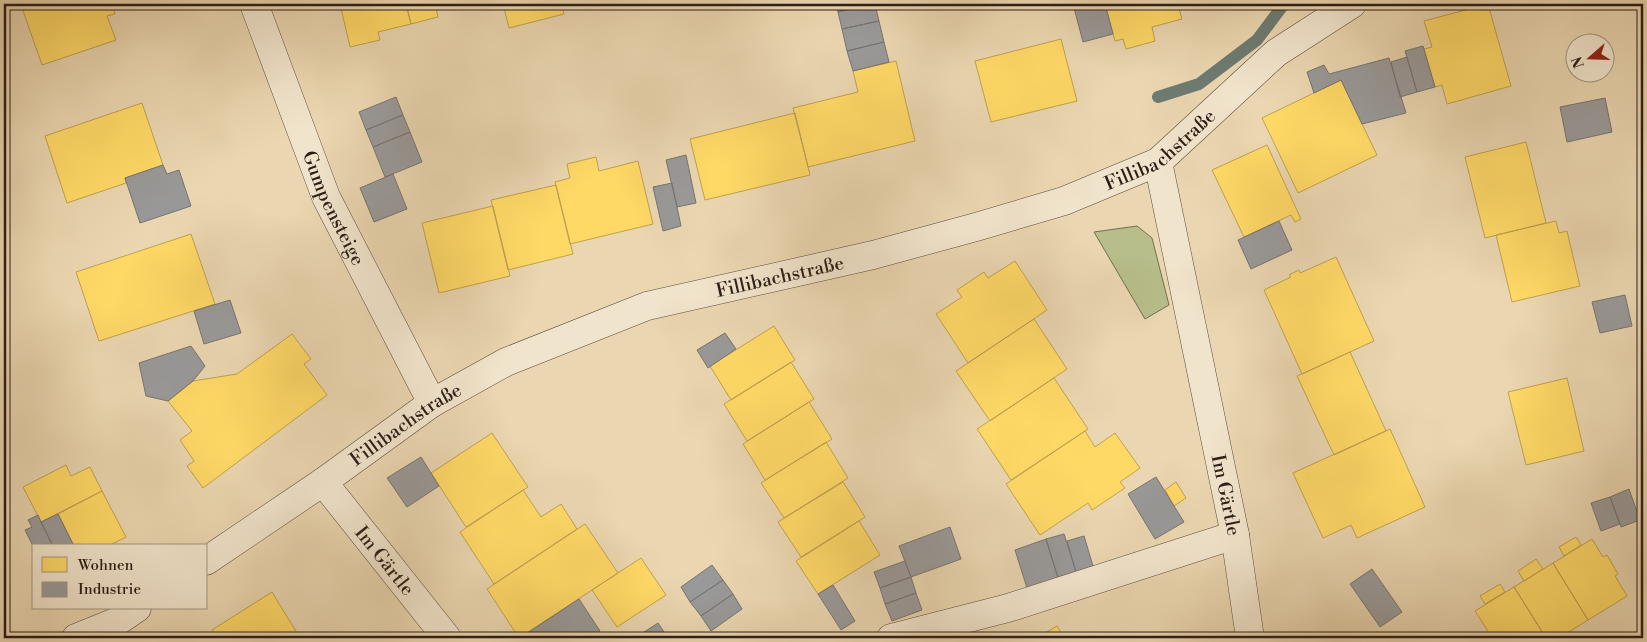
<svg xmlns="http://www.w3.org/2000/svg" width="1647" height="642" font-family="'Libre Bodoni',serif">
  <style>
    .green { fill: #b7be8b; stroke: #726e51 }
    .homes { fill: #ffd966; stroke: #c0a14e }
    .industry { fill: #999; stroke: #787472 }
    .lines { fill: none; stroke-linecap: round; stroke-linejoin: round }
    .stream { stroke: #6d7b72; stroke-width: 12 }
    .minor-casing { stroke: #5c4c3d; stroke-width: 29 }
    .minor { stroke: #f1e4cc; stroke-width: 28 }
    .labels { text-anchor: middle; stroke-width: 5; stroke-linejoin: round; paint-order: stroke }
    .street-label { font-size: 19px; fill: #2c1e17; stroke: #f1e4cc }
  </style>
  <rect width="100%" height="100%" fill="#ead6b0"/>
  <filter id="stains"><feTurbulence type="fractalNoise" baseFrequency=".004" numOctaves="4"/><feColorMatrix values="0 0 0 0 .2 0 0 0 0 .09 0 0 0 0 .02 0 0 0 .5 -.17"/></filter>
  <radialGradient id="worn" r=".72"><stop offset=".6" stop-color="#630" stop-opacity="0"/><stop offset="1" stop-color="#630" stop-opacity=".3"/></radialGradient>
  <!-- green -->
  <path class="green" d="M1137 226 1152 238 1169 305 1145 319 1094 232Z"/>
  <!-- homes -->
  <path class="homes" d="M26 4H112L115 14 107 16 116 40 42 65 21 5Z
    M340 4H406L411 24 378 32 380 40 350 47Z
    M406 4H451L436 8 438 17 411 24Z
    M503 4H561L564 14 509 28Z
    M1105 4H1183L1178 5 1182 19 1152 27 1155 41 1126 49 1123 39 1115 41Z
    M1488 4 1511 86 1447 104 1442 85 1435 87 1424 49 1432 47 1424 21Z
    M1061 39 1077 101 991 122 975 61Z
    M896 61 915 141 808 167 793 108 858 92 853 71Z
    M1341 80 1377 155 1298 193 1262 118Z
    M142 103 163 165 125 178 126 183 67 203 45 136Z
    M795 113 810 175 705 200 690 139Z
    M1526 142 1546 223 1485 238 1465 157Z
    M1267 145 1301 219 1295 222 1291 215 1244 237 1212 170Z
    M596 157 599 171 638 161 653 224 570 244 555 182 570 178 567 164Z
    M556 185 573 254 508 270 491 200Z
    M493 206 510 276 439 293 422 223Z
    M1556 221 1559 233 1567 231 1580 286 1512 302 1496 235Z
    M191 234 215 304 99 341 76 272Z
    M1336 257 1374 341 1302 374 1264 290 1291 277 1289 275 1299 270 1300 273Z
    M1015 261 1047 310 968 363 936 314 962 297 957 290 984 272 988 278Z
    M1034 319 1067 369 990 421 956 371Z
    M774 326 795 360 731 400 710 366Z
    M292 334 311 359 304 364 327 395 203 488 187 466 194 461 180 440 192 431 168 401 193 381 237 374Z
    M1350 352 1386 431 1334 455 1297 376Z
    M791 362 814 399 747 441 724 404Z
    M1054 378 1088 429 1011 480 977 429Z
    M1567 378 1584 451 1526 465 1508 392Z
    M809 402 832 439 765 480 743 444Z
    M1390 429 1425 507 1357 538 1351 525 1323 538 1293 473Z
    M1085 431 1095 447 1115 433 1140 468 1120 482 1125 488 1092 510 1088 503 1040 535 1006 484Z
    M492 433 528 487 466 527 431 473Z
    M826 442 848 478 784 518 761 483Z
    M66 465 71 476 90 467 102 491 41 522 23 487Z
    M843 482 865 517 801 557 778 522Z
    M1176 482 1186 498 1174 506 1165 490Z
    M523 490 541 517 561 504 577 529 494 584 460 532Z
    M102 491 126 537 108 546H74L58 514Z
    M859 521 880 555 818 594 796 561Z
    M585 524 618 573 519 638 487 589Z
    M1576 537 1581 545 1564 556 1559 547Z
    M1592 539 1603 557 1607 555 1618 574 1615 576 1627 596 1588 620 1553 563Z
    M641 558 666 595 617 627 592 590Z
    M1536 559 1543 569 1524 581 1518 571Z
    M1553 563 1588 620 1559 638H1546L1514 587Z
    M1500 584 1505 592 1485 604 1480 596Z
    M1514 587 1546 638H1485L1484 636 1489 633 1475 611Z
    M272 592 300 638H218L212 630Z
    M1057 626 1064 638H1037Z"/>
  <!-- industry -->
  <path class="industry" d="M836 4H870L838 12Z
    M870 4H875L879 21 842 29 838 12Z
    M1073 4H1105L1113 34 1083 42Z
    M879 21 884 42 847 51 842 29Z
    M884 42 889 62 853 71 847 51Z
    M1423 46 1435 87 1417 92 1405 51Z
    M1407 57 1417 92 1400 97 1391 62Z
    M1389 58 1406 113 1362 124 1341 80 1314 93 1307 72 1324 65 1329 74Z
    M396 97 403 115 366 130 359 112Z
    M1605 98 1612 132 1567 142 1560 107Z
    M403 115 410 132 373 147 366 130Z
    M410 132 422 162 385 177 373 147Z
    M686 155 696 203 677 207 666 160Z
    M163 165 167 174 179 170 191 206 140 223 125 178Z
    M393 174 407 209 374 222 360 188Z
    M672 183 681 226 663 231 653 187Z
    M1279 221 1292 250 1251 269 1238 240Z
    M1625 295 1632 326 1600 333 1592 302Z
    M230 300 241 333 204 344 194 311Z
    M725 333 736 349 708 368 697 350Z
    M191 346 205 366 193 381 168 401 146 396 139 363Z
    M421 457 439 486 407 507 387 478Z
    M1156 477 1184 522 1155 539 1128 494Z
    M1629 489 1640 520 1621 527 1610 497Z
    M1610 497 1620 524 1601 531 1591 503Z
    M58 514 74 546H53L41 522Z
    M38 515 41 522 53 546H34V548L25 530 32 527 28 520Z
    M950 527 961 559 911 577 899 546Z
    M1064 534 1076 572 1058 578 1046 539Z
    M1084 536 1093 566 1076 572 1067 541Z
    M1046 539 1058 578 1027 588 1015 550Z
    M905 561 911 577 880 588 874 572Z
    M712 565 723 580 690 602 681 587Z
    M1372 569 1402 612 1380 627 1350 584Z
    M911 577 916 593 885 604 880 588Z
    M723 580 733 594 701 616 690 602Z
    M833 585 855 621 841 630 818 594Z
    M916 593 922 610 892 621 885 604Z
    M733 594 742 609 711 631 701 616Z
    M579 599 600 631 589 638H525L523 636Z
    M658 623 668 638H635Z"/>
  <g class="lines">
    <!-- stream -->
    <path class="stream" d="M1158 97 1199 84 1257 40 1284 4"/>
    <!-- minor casing -->
    <g class="minor-casing">
      <g id="minor">
        <path id="s1" d="M254 4 326 197 432 403"/>
        <path id="s2" d="M1158 162 1235 535 1250 638"/>
        <path id="s3" d="M323 482 447 638"/>
        <path id="s4" d="M206 561 323 482 432 403 506 362 647 306 873 255 976 227 1064 201 1158 162 1276 53 1352 4"/>
        <path d="M76 638 118 621 137 608"/>
        <path d="M891 638 1008 608 1235 535"/>
      </g>
    </g>
    <!-- minor -->
    <use href="#minor" class="minor"/>
  </g>
  <g class="labels">
    <!-- street labels -->
    <g class="street-label">
      <text dy="7" stroke="none"><textPath href="#s4" startOffset="1052">Fillibachstraße</textPath></text>
      <text dy="7" stroke="none"><textPath href="#s1" startOffset="219">Gumpensteige</textPath></text>
      <text dy="7" stroke="none"><textPath href="#s4" startOffset="648">Fillibachstraße</textPath></text>
      <text dy="7" stroke="none"><textPath href="#s4" startOffset="242">Fillibachstraße</textPath></text>
      <text dy="7" stroke="none"><textPath href="#s2" startOffset="340">Im Gärtle</textPath></text>
      <text dy="7" stroke="none"><textPath href="#s3" startOffset="100">Im Gärtle</textPath></text>
    </g>
  </g>
  <!-- margin -->
  <rect width="1647" height="642" fill="none" stroke="#ead6b0" stroke-width="20"/>
  <rect x="5" y="5" width="1637" height="632" fill="none" stroke="#2c1e17" stroke-width="2.5"/>
  <rect x="10" y="10" width="1627" height="622" fill="none" stroke="#2c1e17"/>
  <!-- legend -->
  <rect x="32" y="544" width="175" height="65" fill="#f1e4cc" stroke="#a29584"/>
  <rect x="42" y="557" width="25" height="15" fill="#ffd966" stroke="#a29584"/>
  <text x="78" y="570" font-size="15" fill="#2c1e17">Wohnen</text>
  <rect x="42" y="582" width="25" height="15" fill="#999999" stroke="#a29584"/>
  <text x="78" y="594" font-size="15" fill="#2c1e17">Industrie</text>
  <!-- north arrow -->
  <g transform="translate(1590 58) rotate(250)"><circle r="24" fill="#f1e4cc" stroke="#a29584"/>
  <path d="M0-4L9 19L0 12L-9 19Z" fill="#8f2418"/>
  <text y="-8" font-size="14" font-weight="bold" text-anchor="middle" fill="#2c1e17">N</text>
  </g>
  <rect width="100%" height="100%" filter="url(#stains)"/>
  <rect width="100%" height="100%" fill="url(#worn)"/>
</svg>
